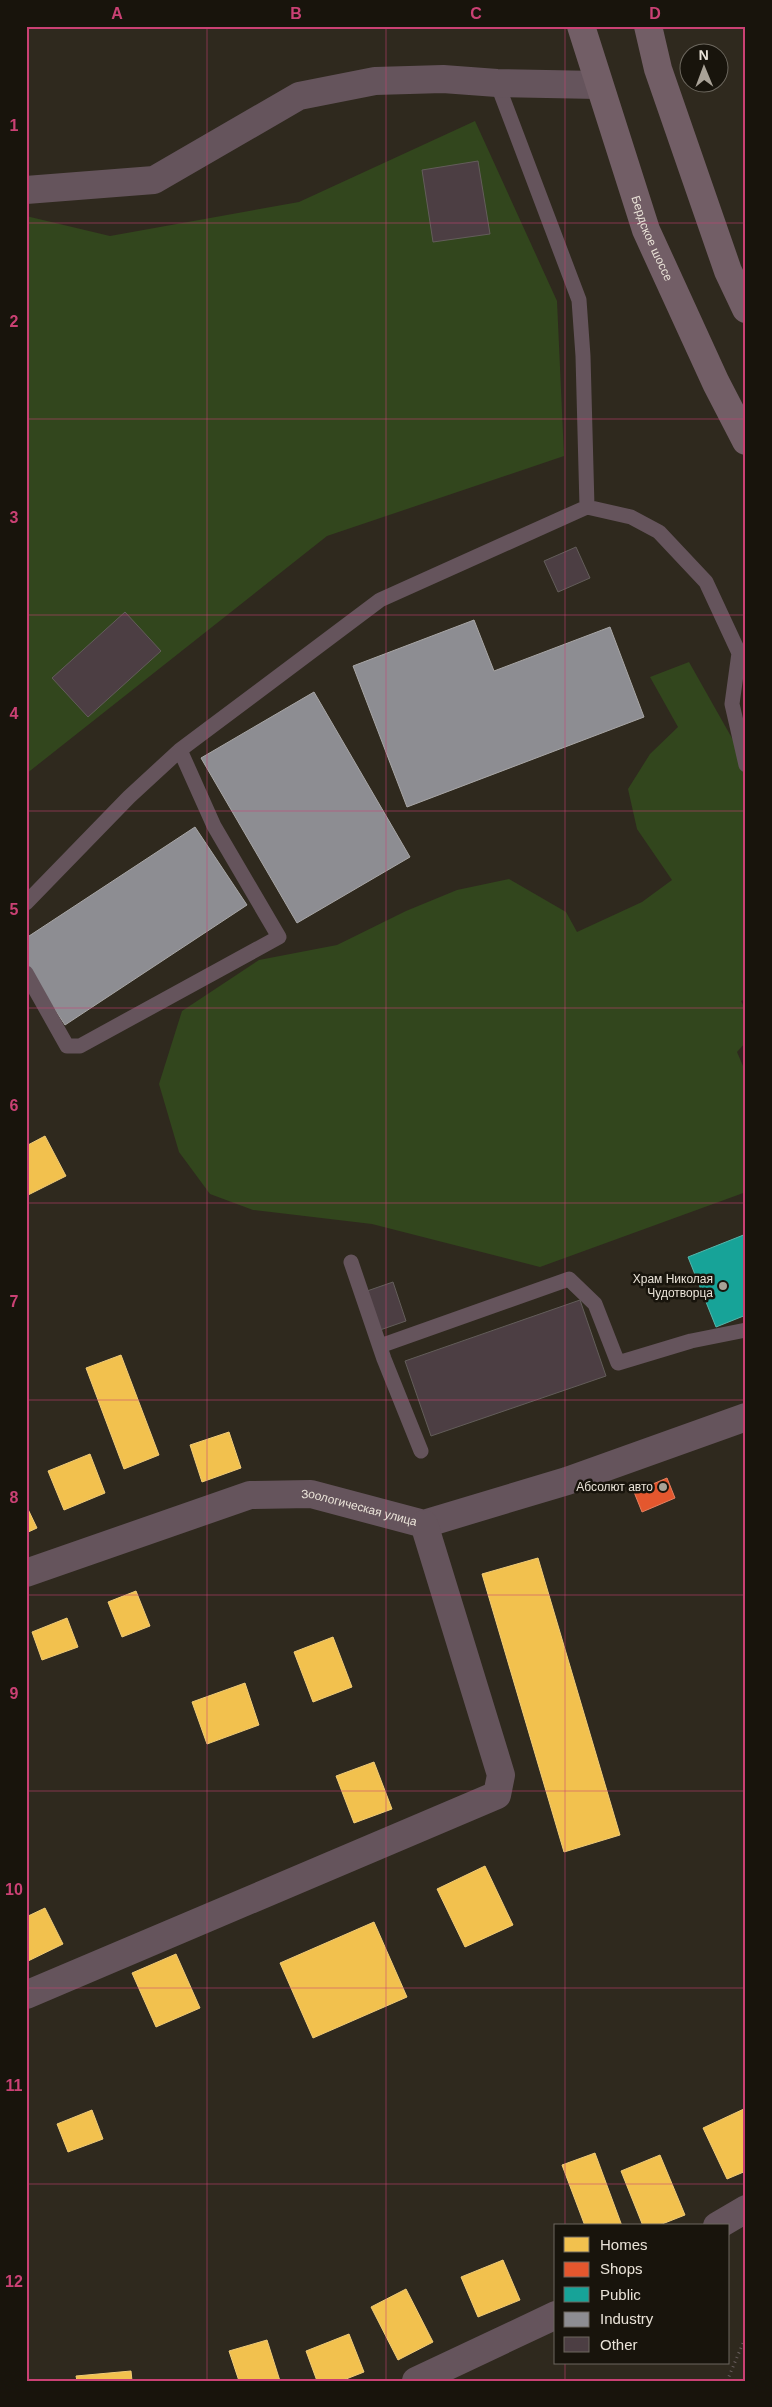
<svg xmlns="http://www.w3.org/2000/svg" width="772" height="2407" font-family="Helvetica,sans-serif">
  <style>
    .green { fill: #32461d }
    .homes { fill: #f2c14e; stroke: #f0cb77 }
    .shops { fill: #e4572e; stroke: #e68161 }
    .public { fill: #17a398; stroke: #56b6ab }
    .industry { fill: #8d8d92; stroke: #a9a7a7 }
    .building { fill: #4c3e43; stroke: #635d5a }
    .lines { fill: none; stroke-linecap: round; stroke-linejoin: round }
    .path { stroke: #695e5f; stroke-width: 3; stroke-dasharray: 1 4; stroke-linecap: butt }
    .service { stroke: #65545c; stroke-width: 15 }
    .minor { stroke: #65545c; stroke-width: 28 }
    .tertiary { stroke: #65545c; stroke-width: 28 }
    .trunk { stroke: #725e66; stroke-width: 28 }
    .grid { fill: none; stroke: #ca4174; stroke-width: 1; stroke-opacity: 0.55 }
    .poi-dot { fill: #a9a297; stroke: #18140c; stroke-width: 2 }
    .labels { text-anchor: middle; stroke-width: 5; stroke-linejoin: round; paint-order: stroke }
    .street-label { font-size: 12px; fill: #eae3d8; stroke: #18140c }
    .poi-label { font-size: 12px; fill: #eae3d8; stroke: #18140c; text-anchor: end }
    .neatline { fill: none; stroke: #ca4174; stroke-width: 2 }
    .grid-label { font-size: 16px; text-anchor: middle; font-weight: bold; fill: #ca4174 }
  </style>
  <rect width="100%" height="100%" fill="#2f291e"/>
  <!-- green -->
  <path class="green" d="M475 121 557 301 564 456 327 536 26 774V216L110 236 299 202Z
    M689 662 746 763V999L741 1001 746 1010V1042L737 1052 746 1073V1192L540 1267 372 1224 253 1210 210 1194 179 1152 159 1084 182 1011 259 960 337 945 406 911 457 890 509 879 566 912 577 932 642 902 672 880 637 829 628 789 650 754 678 727 650 677Z"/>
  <!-- homes -->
  <path class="homes" d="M45 1136 66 1176 26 1196V1146Z
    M121 1355 159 1455 124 1469 86 1368Z
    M229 1432 241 1468 202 1482 190 1445Z
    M90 1454 105 1493 64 1510 48 1471Z
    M26 1505 37 1528 26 1533Z
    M538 1558 620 1835 564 1852 482 1574Z
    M136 1591 150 1626 122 1637 108 1602Z
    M67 1618 78 1647 42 1660 32 1632Z
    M333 1637 352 1687 313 1702 294 1652Z
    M245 1683 259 1725 207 1744 192 1702Z
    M374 1762 392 1809 354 1823 336 1776Z
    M485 1866 513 1925 465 1947 437 1889Z
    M45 1908 63 1944 26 1962V1917Z
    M374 1922 407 1997 313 2038 280 1963Z
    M176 1954 200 2008 156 2027 132 1973Z
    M746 2108V2171L727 2179 703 2128Z
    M92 2110 103 2139 68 2152 57 2124Z
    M595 2153 622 2226H585L562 2165Z
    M660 2155 685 2215 657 2226H643L621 2171Z
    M503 2260 520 2300 478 2317 461 2277Z
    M406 2289 433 2342 398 2360 371 2307Z
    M349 2334 364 2372 341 2381H317L306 2351Z
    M267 2340 280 2381H239L229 2351Z
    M131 2371 132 2381H77L76 2376Z"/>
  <!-- shops -->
  <path class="shops" d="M667 1478 675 1498 642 1512 634 1492Z"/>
  <!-- public -->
  <path class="public" d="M746 1234V1315L716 1327 688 1257Z"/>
  <!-- industry -->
  <path class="industry" d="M474 620 494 671 610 627 644 717 407 807 353 666Z
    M314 692 410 857 297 923 201 758Z
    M195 827 247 905 65 1025 26 966V938Z"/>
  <!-- building -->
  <path class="building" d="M478 161 490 234 433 242 422 170Z
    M576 547 590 578 558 592 544 561Z
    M125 612 161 651 88 717 52 678Z
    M393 1282 406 1321 380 1330 367 1291Z
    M580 1300 606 1376 431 1436 405 1361Z"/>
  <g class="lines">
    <!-- path -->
    <path class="path" d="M727 2381 746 2336"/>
    <!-- service -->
    <path class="service" d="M587 507 631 517 659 532 706 582 739 653 732 704 746 765
      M26 903 129 797 180 750 380 600 587 507 583 356 579 300 497 83
      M26 973 67 1046H80L279 937 214 826 180 750
      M351 1262 384 1359 421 1451
      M380 1346 569 1279 595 1304 618 1363 691 1341 746 1330"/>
    <!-- minor -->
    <g class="minor">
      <path id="s1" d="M26 1573 250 1495 311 1494 424 1524 567 1481 746 1417"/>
      <path d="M26 1995 497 1795 501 1775 424 1524"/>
      <path d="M717 2226 746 2209"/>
      <path d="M416 2381 556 2315"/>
    </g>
    <!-- tertiary -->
    <path class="tertiary" d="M26 190 154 180 299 96 375 81 443 79 497 83 598 85"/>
    <!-- trunk -->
    <g class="trunk">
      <path id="s2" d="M581 26 646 230 716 383 746 441"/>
      <path d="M648 26 658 69 728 271 746 309"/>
    </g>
  </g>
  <!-- grid -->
  <path class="grid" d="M207 26V2381M386 26V2381M565 26V2226M26 223H746M26 419H746M26 615H746M26 811H746M26 1008H746M26 1203H746M26 1400H746M26 1595H746M26 1791H746M26 1988H746M26 2184H746M565 2363V2381"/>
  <!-- markers -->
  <g class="poi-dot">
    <circle cx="723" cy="1286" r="5"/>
    <circle cx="663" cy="1487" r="5"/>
  </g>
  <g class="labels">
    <!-- street labels -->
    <g class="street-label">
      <text dy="4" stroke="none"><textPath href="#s2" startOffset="224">Бердское шоссе</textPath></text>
      <text dy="4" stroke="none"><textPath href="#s1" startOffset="348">Зоологическая улица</textPath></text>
    </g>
    <!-- poi labels -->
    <g class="poi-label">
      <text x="713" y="1283">Храм Николая<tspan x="713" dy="14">Чудотворца</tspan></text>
      <text x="653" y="1491">Абсолют авто</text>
    </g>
  </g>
  <!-- border -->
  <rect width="772" height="2407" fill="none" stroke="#18140c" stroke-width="55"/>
  <!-- legend -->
  <rect x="554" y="2224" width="175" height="140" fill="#18140c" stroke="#6c675e"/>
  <rect x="564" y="2237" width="25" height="15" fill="#f2c14e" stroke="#6c675e"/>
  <text x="600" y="2250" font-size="15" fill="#eae3d8">Homes</text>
  <rect x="564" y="2262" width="25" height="15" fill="#e4572e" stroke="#6c675e"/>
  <text x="600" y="2274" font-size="15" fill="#eae3d8">Shops</text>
  <rect x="564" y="2287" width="25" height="15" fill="#17a398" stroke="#6c675e"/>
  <text x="600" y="2300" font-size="15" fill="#eae3d8">Public</text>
  <rect x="564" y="2312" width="25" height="15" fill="#8d8d92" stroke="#6c675e"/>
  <text x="600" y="2324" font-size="15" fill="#eae3d8">Industry</text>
  <rect x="564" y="2337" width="25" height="15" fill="#4c3e43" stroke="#6c675e"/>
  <text x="600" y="2350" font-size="15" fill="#eae3d8">Other</text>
  <!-- north arrow -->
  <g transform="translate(704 68) rotate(359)"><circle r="24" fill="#18140c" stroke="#6c675e"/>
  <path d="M0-4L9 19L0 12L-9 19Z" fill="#a9a297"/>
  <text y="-8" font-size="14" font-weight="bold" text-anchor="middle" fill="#eae3d8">N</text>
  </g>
  <rect x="28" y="28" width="716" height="2352" class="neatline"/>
  <g class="grid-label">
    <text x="117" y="19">A</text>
    <text x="296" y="19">B</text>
    <text x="476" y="19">C</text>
    <text x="655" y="19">D</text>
    <text x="14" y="131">1</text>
    <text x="14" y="327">2</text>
    <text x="14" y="523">3</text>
    <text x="14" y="719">4</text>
    <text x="14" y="915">5</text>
    <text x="14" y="1111">6</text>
    <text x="14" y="1307">7</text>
    <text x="14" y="1503">8</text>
    <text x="14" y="1699">9</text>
    <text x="14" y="1895">10</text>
    <text x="14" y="2091">11</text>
    <text x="14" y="2287">12</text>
  </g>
</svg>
